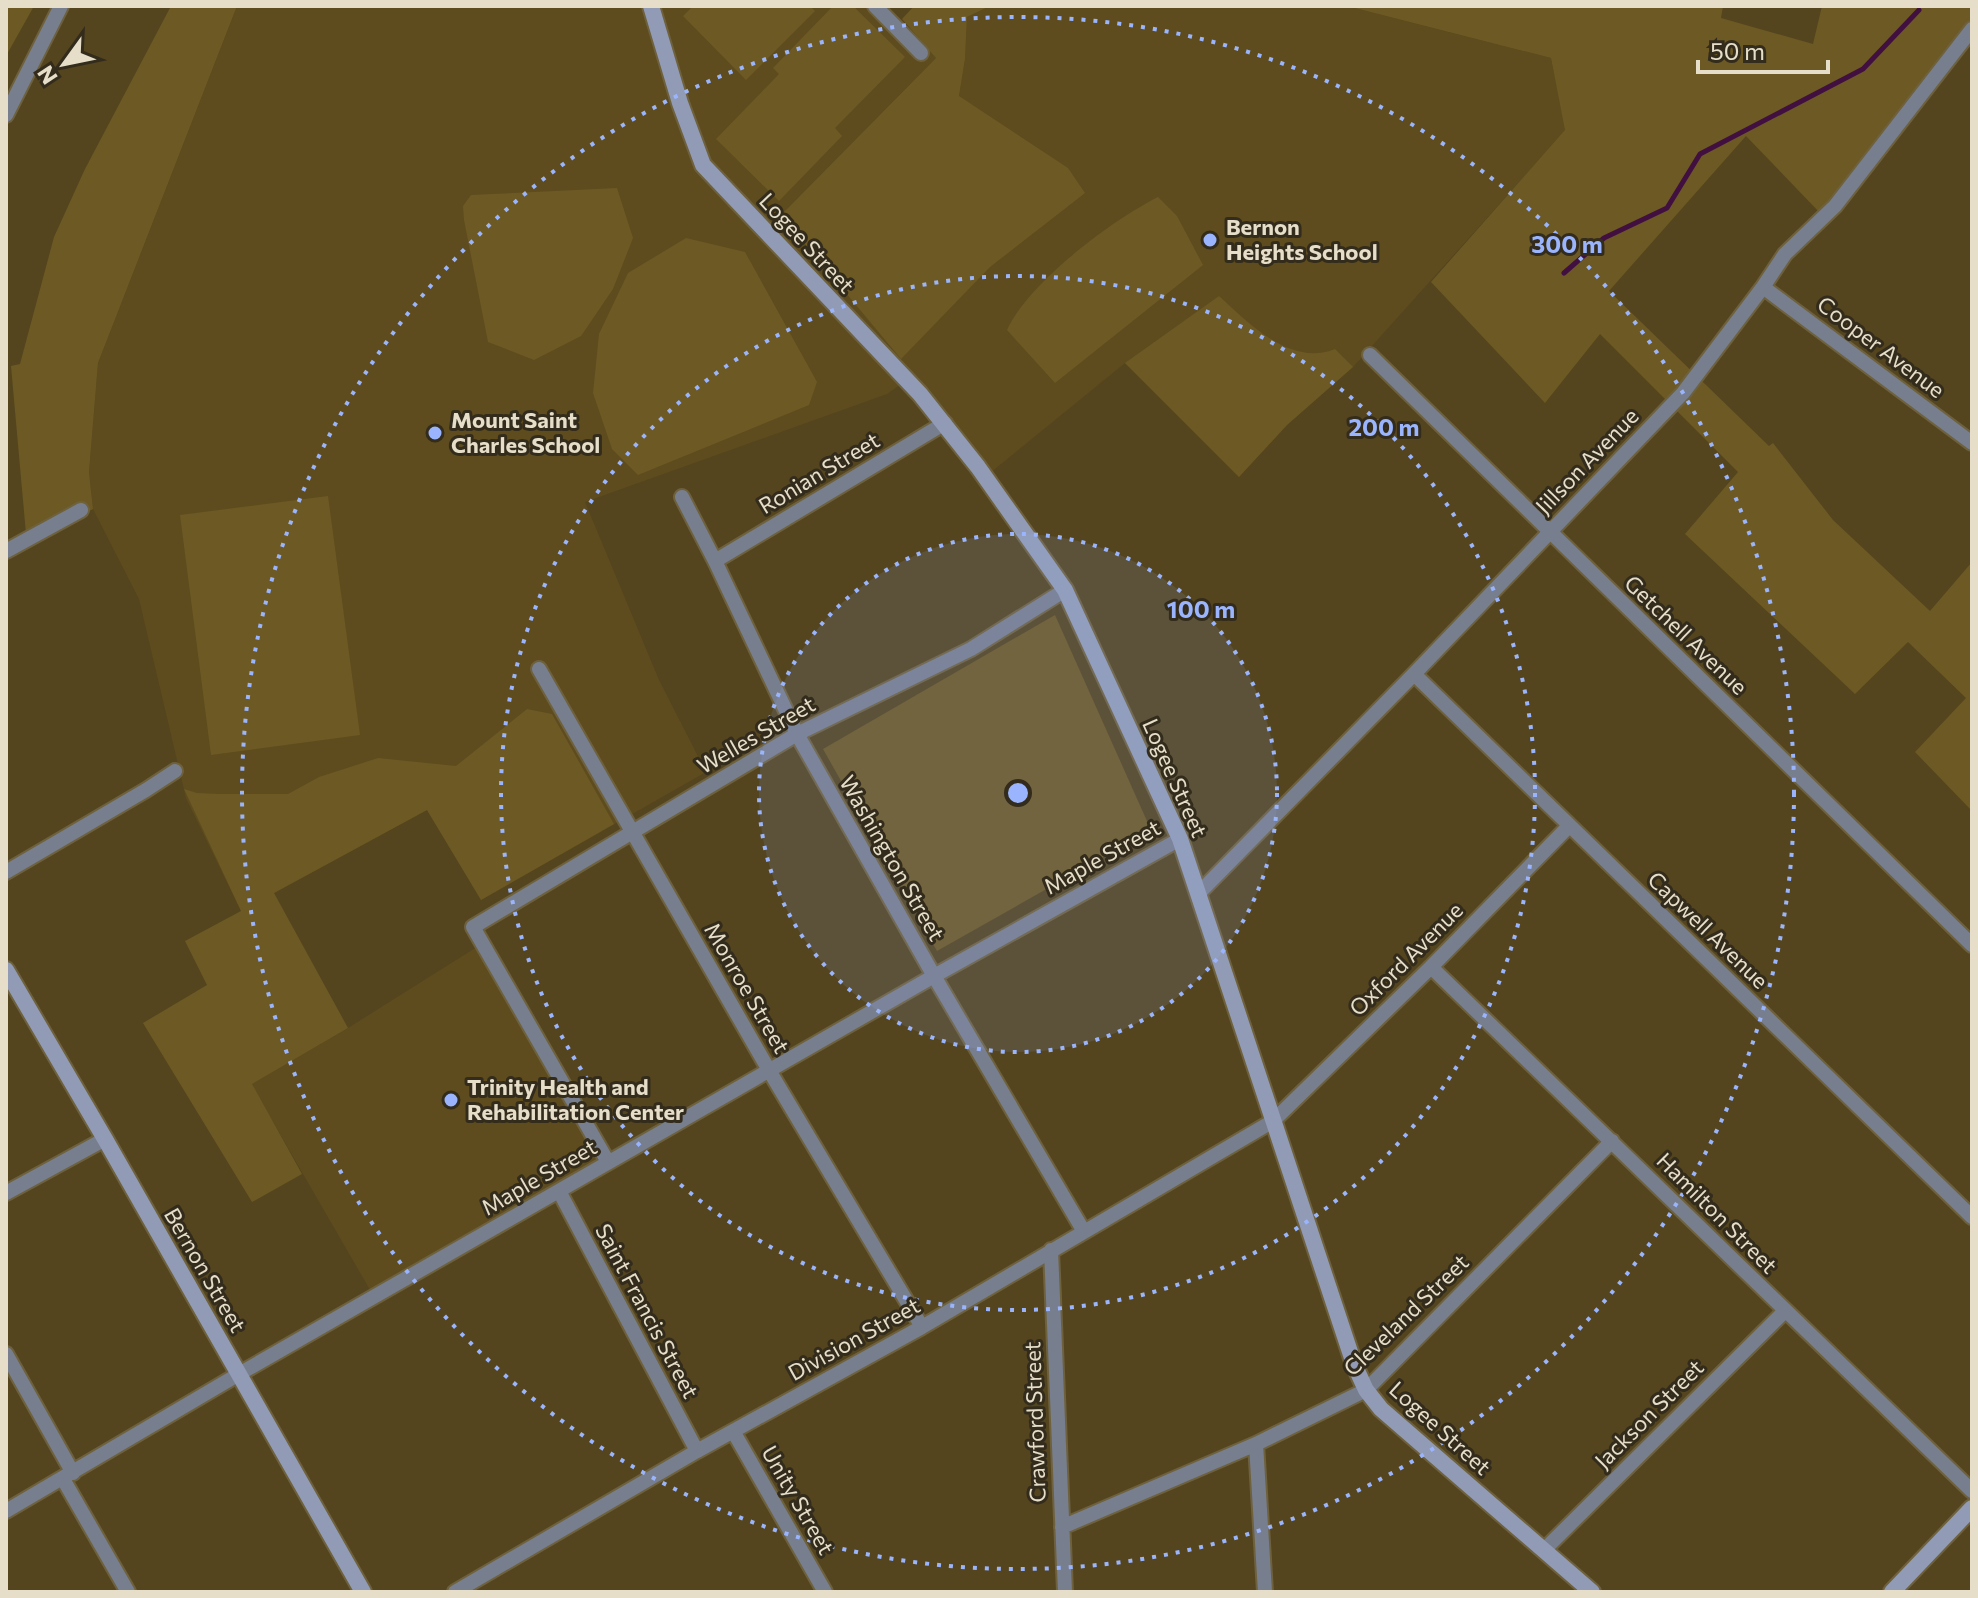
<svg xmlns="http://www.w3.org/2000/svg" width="1978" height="1598" font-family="Commissioner,sans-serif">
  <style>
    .built { fill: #5e4c1e }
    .green { fill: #6d5924 }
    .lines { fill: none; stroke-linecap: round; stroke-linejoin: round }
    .stream { stroke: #411041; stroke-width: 5 }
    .street-casing { stroke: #6e613e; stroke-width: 18 }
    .secondary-casing { stroke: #6e613e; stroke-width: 20 }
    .street { stroke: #777e8e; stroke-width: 14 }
    .secondary { stroke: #919bb5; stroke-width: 16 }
    .ring { fill: none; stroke: #9ab5fd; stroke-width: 4; stroke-dasharray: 4 8 }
    .poi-dot { fill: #9ab5fd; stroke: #332c1c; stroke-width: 3 }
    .labels { text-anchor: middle; stroke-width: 6; stroke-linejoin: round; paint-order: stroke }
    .poi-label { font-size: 22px; font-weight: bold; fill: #e6dec9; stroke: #332c1c; text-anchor: start }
    .street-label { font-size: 22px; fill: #e6dec9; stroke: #332c1c }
    .centre { fill: #9ab5fd; stroke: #332c1c; stroke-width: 4 }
    .ring-label { font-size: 24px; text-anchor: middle; font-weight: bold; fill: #9ab5fd; stroke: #332c1c; stroke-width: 6; stroke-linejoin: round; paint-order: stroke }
  </style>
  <rect width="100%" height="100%" fill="#54451f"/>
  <!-- built -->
  <path class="built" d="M237 6H888L937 57 781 215 800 237 959 96 965 59 967 17 990 6H1347L1551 58 1566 130 1353 367 1287 425 1239 477 1125 363 990 473 914 375 887 394 585 502 659 680 706 772 481 900 427 810 241 911 186 798 139 599 93 509 89 472 98 363Z
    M480 945 603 1161 373 1295 251 1084 348 1028Z"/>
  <!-- green -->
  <path class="green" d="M6 6H34L6 56Z
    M171 6H237L98 363 89 472 93 509 27 545 11 366 20 364 54 237 85 169Z
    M693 6H810L815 11 746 80 683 16Z
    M833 6H853L905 57 835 128 842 136 779 201 716 139 779 74 773 68Z
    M914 6H990L967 17 965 59 959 96 1068 168 1085 193 990 267 901 359 781 215 936 58 902 19Z
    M1347 6H1723L1721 18 1813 44 1822 6H1972V25L1821 214 1746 136 1609 291 1769 446 1773 443 1833 520 1930 611 1972 562V811L1915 752 1966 698 1908 642 1855 694 1685 534 1738 472 1600 334 1545 403 1431 282 1565 130 1551 58Z
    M617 188 633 238 613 289 581 336 534 360 488 342 464 220 463 206 471 195Z
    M1158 197 1177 216 1203 265 1055 383 1007 330C1028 283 1112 220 1158 197Z
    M686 238 745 252 817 382 809 405 638 475 612 449 593 393 599 334 628 273Z
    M1219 296C1249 323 1290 367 1335 349L1353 367 1287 425 1239 477 1125 363Z
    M328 496 360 735 211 755 180 515Z
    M1055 615 1151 830 937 951 823 749Z
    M527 709 552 714 614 824 481 900 427 810 274 893 348 1028 252 1084 302 1174 252 1202 143 1023 207 985 185 941 241 911 184 789 197 793 219 794H288L319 777 378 758 456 766Z"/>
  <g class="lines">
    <!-- stream -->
    <path class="stream" d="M1564 273 1604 238 1667 208 1700 154 1863 69 1919 10"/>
    <!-- street casing -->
    <g class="street-casing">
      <path id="street" d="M875 6 921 53
        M6 115 61 6
        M1763 287 1972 443
        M1370 355 1972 945
        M682 497 715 561 797 734 934 976 1083 1230
        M6 551 81 510
        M715 561 945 423
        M539 669 770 1072 922 1327
        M1414 674 1972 1217
        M6 872 146 790 175 771
        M1199 893 1414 674 1683 393 1763 287 1785 254 1835 206 1972 29
        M1431 967 1972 1491
        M608 1162 473 927 797 734 971 649 1065 590
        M559 1191 697 1451
        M6 1193 105 1139
        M1051 1250 1065 1592
        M6 1354 73 1473
        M733 1431 825 1592
        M1256 1444 1265 1592
        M63 1479 128 1592
        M6 1511 239 1374 934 976 1180 839
        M1062 1527 1256 1444 1366 1390 1612 1141
        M1545 1549 1785 1311
        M455 1592 697 1451 922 1327 1273 1121 1431 967 1569 826"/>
    </g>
    <!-- secondary casing -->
    <g class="secondary-casing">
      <path id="secondary" d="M651 6 680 103 703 165 920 394 978 467 1065 590 1180 839 1354 1364 1366 1390 1381 1409 1592 1592
        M6 970 105 1139 363 1592
        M1892 1592 1972 1508"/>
    </g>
    <!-- street -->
    <use href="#street" class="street"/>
    <!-- secondary -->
    <use href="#secondary" class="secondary"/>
  </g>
  <!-- distance rings -->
  <circle cx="1018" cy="793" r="259" fill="#9ab5fd" fill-opacity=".12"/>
  <g class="ring">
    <circle cx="1018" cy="793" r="259"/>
    <circle cx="1018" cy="793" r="517"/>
    <circle cx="1018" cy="793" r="776"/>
  </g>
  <!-- markers -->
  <g class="poi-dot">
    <circle cx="1210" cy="240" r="8"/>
    <circle cx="435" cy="433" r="8"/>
    <circle cx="451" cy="1100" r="8"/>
  </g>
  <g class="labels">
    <!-- poi labels -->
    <g class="poi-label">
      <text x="1226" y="235">Bernon<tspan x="1226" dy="25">Heights School</tspan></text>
      <text x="451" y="428">Mount Saint<tspan x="451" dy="25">Charles School</tspan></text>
      <text x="467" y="1095">Trinity Health and<tspan x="467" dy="25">Rehabilitation Center</tspan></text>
    </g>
    <!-- street labels -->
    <g class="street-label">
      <text transform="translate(807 243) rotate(47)" y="8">Logee Street</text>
      <text transform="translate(1881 347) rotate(37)" y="8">Cooper Avenue</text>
      <text transform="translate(1587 461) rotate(-46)" y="8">Jillson Avenue</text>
      <text transform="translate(819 473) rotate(-31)" y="8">Ronian Street</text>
      <text transform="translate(1686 635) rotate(44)" y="8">Getchell Avenue</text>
      <text transform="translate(756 735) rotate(-30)" y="8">Welles Street</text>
      <text transform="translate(1175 778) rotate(66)" y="8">Logee Street</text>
      <text transform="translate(1102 857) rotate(-29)" y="8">Maple Street</text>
      <text transform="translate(892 858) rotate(60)" y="8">Washington Street</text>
      <text transform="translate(1708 930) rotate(44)" y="8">Capwell Avenue</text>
      <text transform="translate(1406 959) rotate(-45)" y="8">Oxford Avenue</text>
      <text transform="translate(747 988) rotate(60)" y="8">Monroe Street</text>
      <text transform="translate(539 1177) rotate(-30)" y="8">Maple Street</text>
      <text transform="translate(1717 1213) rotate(45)" y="8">Hamilton Street</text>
      <text transform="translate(205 1270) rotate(60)" y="8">Bernon Street</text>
      <text transform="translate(647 1311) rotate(62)" y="8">Saint Francis Street</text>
      <text transform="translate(1406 1315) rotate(-44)" y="8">Cleveland Street</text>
      <text transform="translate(854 1339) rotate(-29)" y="8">Division Street</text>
      <text transform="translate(1649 1414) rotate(-45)" y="8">Jackson Street</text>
      <text transform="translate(1035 1422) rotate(-92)" y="8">Crawford Street</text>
      <text transform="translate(1440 1428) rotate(42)" y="8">Logee Street</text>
      <text transform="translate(798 1500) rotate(60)" y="8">Unity Street</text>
    </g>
  </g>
  <circle cx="1018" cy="793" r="12" class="centre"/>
  <g class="ring-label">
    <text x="1567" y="253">300 m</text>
    <text x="1384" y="436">200 m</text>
    <text x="1201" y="618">100 m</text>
  </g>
  <!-- border -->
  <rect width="1978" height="1598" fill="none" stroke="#e6dec9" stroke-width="16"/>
  <!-- north arrow -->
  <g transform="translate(64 64) rotate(237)" stroke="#332c1c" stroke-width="6" paint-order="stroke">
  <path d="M0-6L14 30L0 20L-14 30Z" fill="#e6dec9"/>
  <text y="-12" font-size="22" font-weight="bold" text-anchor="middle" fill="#e6dec9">N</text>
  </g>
  <!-- scale -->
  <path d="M1698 60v12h130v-12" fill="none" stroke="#e6dec9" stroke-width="4"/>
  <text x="1710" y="60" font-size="24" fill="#e6dec9" stroke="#332c1c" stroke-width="6" paint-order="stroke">50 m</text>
</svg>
